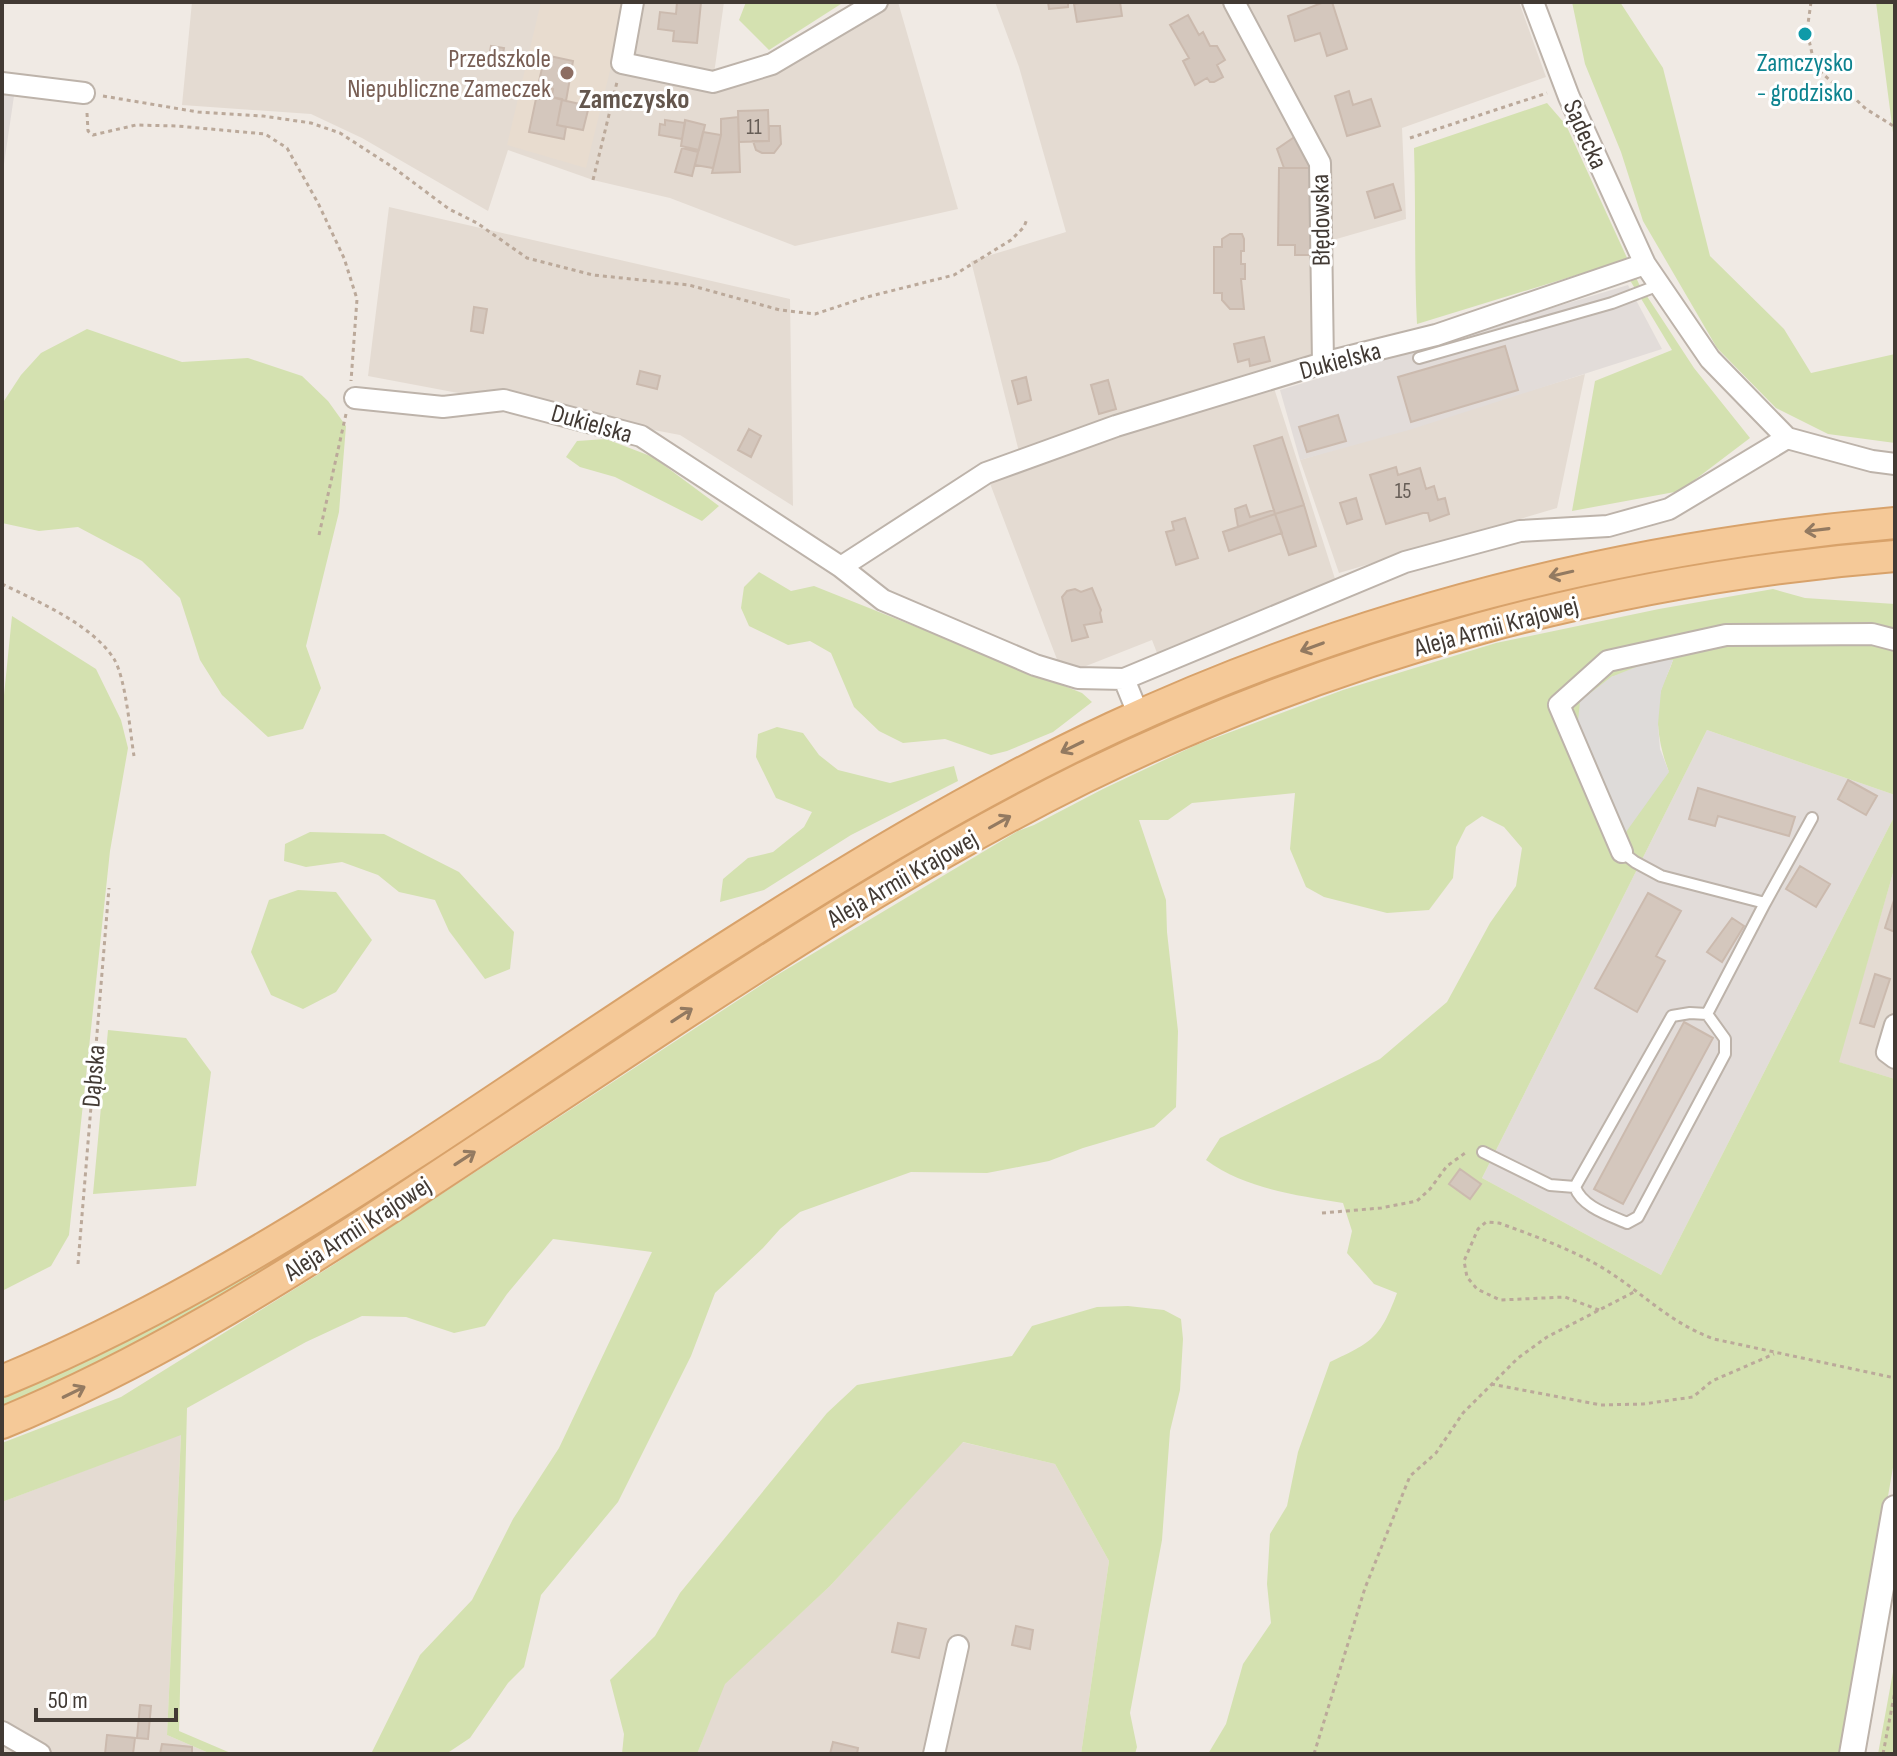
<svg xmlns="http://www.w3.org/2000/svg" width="1897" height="1756" font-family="'Sofia Sans Condensed',sans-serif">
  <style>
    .residential { fill: #e4dbd2 }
    .industrial { fill: #e2dcd9 }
    .education { fill: #e8dccf }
    .green { fill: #d4e1b0; fill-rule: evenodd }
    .parking { fill: #dedbd9 }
    .building { fill: #d4c7bd; stroke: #cbbaae; stroke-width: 2 }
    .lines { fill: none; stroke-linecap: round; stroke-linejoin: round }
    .service-casing { stroke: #bdb3aa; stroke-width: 14 }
    .minor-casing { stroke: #bdb3aa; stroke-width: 24 }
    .tertiary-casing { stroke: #bdb3aa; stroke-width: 28 }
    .primary-casing { stroke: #d8a26a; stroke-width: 34 }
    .path { stroke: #bba99a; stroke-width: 3; stroke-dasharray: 4 4; stroke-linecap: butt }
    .service { stroke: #fff; stroke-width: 10 }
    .minor { stroke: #fff; stroke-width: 20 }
    .tertiary { stroke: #fff; stroke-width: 24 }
    .primary { stroke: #f5c998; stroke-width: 30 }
    .oneway { stroke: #937a61 }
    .culture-dot { fill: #0f9aa8; stroke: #fff; stroke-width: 3 }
    .education-dot { fill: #8d6e63; stroke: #fff; stroke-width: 3 }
    .labels { text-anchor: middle; stroke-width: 6; stroke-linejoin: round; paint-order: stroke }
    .number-label { font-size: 22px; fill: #665d56 }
    .education-label { font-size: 26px; fill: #785e54; stroke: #fff; text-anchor: end }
    .culture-label { font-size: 26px; fill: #0d838f; stroke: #fff }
    .street-label { font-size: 26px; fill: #423a34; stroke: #fff }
    .neighbourhood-label { font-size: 28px; font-weight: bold; fill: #63564d; stroke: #fff }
  </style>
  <rect width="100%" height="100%" fill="#f0eae4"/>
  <!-- residential -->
  <path class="residential" d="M192 2H724L713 81 877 2H898L958 209 795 246 670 198 593 180 508 150 488 211 362 138 311 114 182 105Z
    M995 2H1519L1546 77 1402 128 1406 219 1319 244 1323 363 1274 388 1336 582 1157 653 1152 640 1081 668 1058 662 986 473 1021 460 971 261 1066 232 1019 67Z
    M389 207 790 299 793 506 680 435 368 376Z
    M1585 374 1557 508 1339 573 1300 460Z
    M1895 866V1079L1838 1062Z
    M181 1434 167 1735 211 1754H2V1502Z
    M962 1442 1055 1464 1109 1561 1081 1754H697L724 1684 830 1586Z"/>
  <!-- industrial -->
  <path class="industrial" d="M2 94 14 96 4 164H2Z
    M1628 285 1662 349 1409 430 1300 460 1280 390Z
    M1707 730 1895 795V815L1661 1275 1482 1178Z"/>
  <!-- education -->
  <path class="education" d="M541 2H627L586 168 507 145Z"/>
  <!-- green -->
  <path class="green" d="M746 2H844L769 50 739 20Z
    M1572 2H1620L1663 68 1710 256 1784 329 1811 373 1895 354V443L1828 434 1776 408 1717 348 1643 221 1621 152 1585 64Z
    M1876 2H1895V148Z
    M1547 103 1566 125 1639 284 1694 368 1750 438 1680 491 1572 511 1595 381 1672 350 1619 262 1417 324C1414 265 1416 207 1414 148Z
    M87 329 182 362 248 358 302 376 328 401 346 426 339 512 306 646 321 688 303 729 268 737 222 695 200 660 180 598 142 561 78 527 39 531 2 523V404L21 375 41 353Z
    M606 439 653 457 719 506 702 521 615 477 580 467 566 457 577 441Z
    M1895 533V546L1806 555 1167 728 201 1313 2 1411V1392L1000 797 1203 700 1412 624 1638 569Z
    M759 572 791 591 814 586 1082 693 1092 702 1053 732 1007 751 991 755 945 739 903 743 879 731 854 707 831 653 810 641 788 645 749 626 741 608 744 587Z
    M1773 589 1805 598 1895 604V795L1707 730 1482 1178 1661 1275 1895 815V866L1839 1062 1895 1079V1456L1843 1754H1208L1226 1724 1243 1664 1271 1623 1267 1584 1270 1534 1287 1506 1298 1452 1330 1362C1372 1342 1380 1339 1397 1293L1374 1284 1347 1253 1352 1231 1343 1203C1295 1195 1246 1189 1206 1160L1220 1138 1380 1059 1447 1002 1490 923 1516 886 1522 848 1504 827 1482 816 1466 827 1456 847 1453 878 1429 910 1387 913 1324 897 1306 887 1290 849 1295 793 1192 803 1168 820H1139L1166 900 1167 932 1178 1031 1176 1107 1154 1127 1083 1148 1049 1161 987 1173 911 1172 800 1212 780 1229 763 1248 715 1293 691 1356 618 1502 541 1595 524 1667 508 1683 470 1738 446 1754H371L420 1655 472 1600 513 1519 559 1448 652 1252 553 1239 507 1294 485 1326 454 1333 406 1317 362 1316 306 1342 187 1408 179 1731 233 1754H211L167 1735 181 1435 2 1502V1443L121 1397 330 1267 772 978 1018 831 1034 825 1103 789 1196 745 1343 690 1496 643 1659 609ZM1673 660C1670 670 1664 680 1661 690 1654 717 1659 746 1669 772L1611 677Z
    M12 616 96 669 121 720 128 748 110 851 69 1235 51 1266 2 1291V715Z
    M777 727 803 733 819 755 838 770 890 783 954 766 958 781 851 835 764 890 720 902 723 879 748 858 773 852 804 827 812 812 776 798 756 757 758 734Z
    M310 832 384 834 459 872 514 932 510 969 485 979 449 931 435 900 399 892 378 875 342 862 306 867 284 861 285 844Z
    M298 890 336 892 372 940 336 992 303 1009 271 995 251 952 269 900Z
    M108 1030 186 1038 211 1072 196 1186 93 1194Z
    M1128 1306 1164 1310 1181 1319 1183 1339 1180 1390 1170 1431 1162 1540 1130 1713 1137 1747 1135 1754H1081L1109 1561 1055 1464 963 1442 830 1586 725 1684 697 1754H622L624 1734 610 1680 655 1636 680 1593 827 1413 857 1385 1012 1356 1032 1326 1097 1307Z
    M1895 1660V1754H1878L1895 1661Z"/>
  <!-- parking -->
  <path class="parking" d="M1656 659 1673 660 1661 691 1658 724 1660 749 1669 772 1626 832 1578 721 1580 701 1611 677Z"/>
  <!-- building -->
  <path class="building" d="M677 2H701L697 43 673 41 674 31 658 29 660 12 676 14Z
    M1048 2H1068V7L1049 9Z
    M1086 2H1120L1122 16 1077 22 1074 4Z
    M1324 2H1332L1347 49 1327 56 1320 33 1295 41 1288 16Z
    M1188 15 1199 35 1203 32 1210 46H1217L1225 60 1217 65 1223 77 1214 82H1210L1207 78 1195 85 1183 61 1189 58 1170 25Z
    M491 46 504 48 501 65 488 63Z
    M545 55 573 61 566 101 552 97 553 89 538 86Z
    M1349 91 1353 105 1371 99 1380 126 1347 136 1335 96Z
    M537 94 562 99 557 125 566 127 564 139 529 132Z
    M562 100 589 106 583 130 557 125Z
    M768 110 769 141 739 142 738 111Z
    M738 117 740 172 712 173 721 135V119Z
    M665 120 685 123 682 139 659 135 660 124 665 125Z
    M685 120 705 125 699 150 681 146Z
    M769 126H780L781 144 774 153H762L756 150 753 141H769Z
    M703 132 721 135 713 168 695 165Z
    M1296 136 1311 168H1284L1277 149Z
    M682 148 698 152 692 176 675 172Z
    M1279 168H1311V255H1295V245H1278Z
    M1393 184 1401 210 1375 218 1367 192Z
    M1230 234H1242L1244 239V251H1241V264H1245V279H1241L1244 309H1230L1222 300V293H1214V247H1222V239Z
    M474 307 487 309 483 333 471 331Z
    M1264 337 1270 361 1250 366 1249 359 1238 362 1234 344Z
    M1505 346 1518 390 1411 422 1398 377Z
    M640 371 660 376 657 389 637 384Z
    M1026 377 1031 400 1018 404 1012 381Z
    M1108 380 1116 409 1099 414 1091 385Z
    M1338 415 1346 441 1307 452 1299 427Z
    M749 429 761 436 751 457 738 450Z
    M1282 437 1304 505 1275 514 1254 446Z
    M1396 467 1398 475 1420 468 1426 489 1434 486 1438 500 1445 498 1449 514 1430 521 1428 513H1423L1386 524 1370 475Z
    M1356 498 1362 519 1347 524 1340 503Z
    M1246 505 1250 517 1274 510 1275 514 1238 527 1235 509Z
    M1304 505 1316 546 1289 555 1275 514Z
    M1275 514 1282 533 1229 551 1223 532Z
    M1185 518 1198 558 1176 565 1166 532 1174 530 1172 522Z
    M1092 588 1101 610 1100 613 1102 622 1084 625 1088 637 1072 641 1062 597 1067 591 1075 589 1081 592Z
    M1848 780 1877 796 1866 815 1838 799Z
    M1698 788 1795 817 1789 836 1718 816 1715 826 1689 819Z
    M1800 866 1830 884 1816 907 1786 889Z
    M1648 893 1681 911 1656 956 1665 961 1637 1012 1595 988Z
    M1895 897V932L1885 928Z
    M1732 918 1744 926 1722 962 1707 952Z
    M1875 974 1890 979 1874 1027 1860 1023Z
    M1684 1022 1713 1038 1623 1204 1594 1189Z
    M1460 1169 1481 1184 1470 1199 1449 1184Z
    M898 1623 926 1629 919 1658 892 1652Z
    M1016 1626 1033 1630 1030 1649 1012 1645Z
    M140 1705 151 1706 148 1739 137 1738Z
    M107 1735 135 1738 133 1754H105Z
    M833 1742 858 1748 857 1754H830Z
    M162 1744 192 1747V1754H160Z"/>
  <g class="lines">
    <!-- service casing -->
    <g class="service-casing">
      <path id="service" d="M1419 358 1612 303 1659 285
        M1622 852 1635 862 1661 876 1765 903 1812 818
        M1707 1014 1725 1039V1054L1638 1217 1627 1223C1609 1215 1582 1207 1575 1187L1672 1016 1690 1013 1707 1014 1765 903
        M1483 1152 1550 1185 1575 1187"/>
    </g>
    <!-- minor casing -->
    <g class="minor-casing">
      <path id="minor" d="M633 2 622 63 713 82 772 64 877 2
        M1234 2 1320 163 1323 363
        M1533 2 1569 97 1645 264
        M2 83 84 93
        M355 398 443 407 504 400 641 436 841 567 883 600 1035 665 1078 678 1124 679 1405 562 1520 531 1608 526 1669 509 1787 438
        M841 567 986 473 1116 426 1323 363 1436 335 1645 264 1710 359 1787 438 1872 461 1895 464
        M1124 679 1139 716
        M1622 852 1559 705 1608 661 1726 635 1872 634 1895 640
        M1895 1025 1887 1052 1895 1058
        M2 1732 40 1754
        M934 1754 958 1646"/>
    </g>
    <!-- tertiary casing -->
    <g class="tertiary-casing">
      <path id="tertiary" d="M1852 1754 1895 1508"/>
    </g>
    <!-- primary casing -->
    <g class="primary-casing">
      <path id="primary" d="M2 1381C256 1276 479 1106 708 959 839 875 971 794 1112 728 1359 613 1624 547 1895 523
        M2 1423C143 1365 272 1285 399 1202 491 1142 582 1081 673 1021 806 934 940 849 1083 778 1336 654 1614 578 1895 556"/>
    </g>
    <!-- path -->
    <path class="path" d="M1811 2 1807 31 1815 67 1832 82 1849 93 1866 109 1895 127
      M103 96 198 112 263 116 311 123 340 133 394 168 449 209 477 223 527 258 593 275 689 285 780 310 815 314 867 297 954 275 1011 240 1024 227 1027 219
      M87 113 88 131 93 135 136 125 177 126 265 134 287 148 318 203 344 258 357 299 351 381
      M1410 138 1547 93
      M593 180 617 82
      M319 535 346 414
      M2 584C37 601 93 625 114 659 126 679 130 732 134 756
      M1322 1213 1381 1208 1417 1201 1430 1189 1447 1166 1468 1151
      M78 1264 109 888
      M1599 1310 1565 1297 1500 1300 1477 1289 1467 1277 1464 1261 1478 1229 1486 1222 1499 1223C1532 1235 1565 1247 1596 1264 1640 1289 1665 1321 1714 1339L1895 1378
      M1491 1384 1601 1405 1643 1404 1693 1397 1712 1381 1774 1354
      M1314 1754 1365 1588 1410 1476 1436 1453 1463 1413 1518 1358 1547 1337 1636 1291
      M1883 1754 1895 1691"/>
    <!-- service -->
    <use href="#service" class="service"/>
    <!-- minor -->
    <use href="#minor" class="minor"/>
    <!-- tertiary -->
    <use href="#tertiary" class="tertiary"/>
    <!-- primary -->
    <use href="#primary" class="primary"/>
  </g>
  <!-- one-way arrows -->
  <defs><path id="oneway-shaft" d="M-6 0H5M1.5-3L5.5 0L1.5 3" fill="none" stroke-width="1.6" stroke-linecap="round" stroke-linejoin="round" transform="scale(2)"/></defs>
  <g class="oneway">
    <use href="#oneway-shaft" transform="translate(1817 530) rotate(173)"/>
    <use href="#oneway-shaft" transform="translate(1561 574) rotate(167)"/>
    <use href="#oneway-shaft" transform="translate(1312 647) rotate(160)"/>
    <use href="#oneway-shaft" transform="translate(1072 747) rotate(154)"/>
    <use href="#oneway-shaft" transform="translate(1000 822) rotate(-29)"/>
    <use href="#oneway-shaft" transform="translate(682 1015) rotate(-33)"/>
    <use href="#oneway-shaft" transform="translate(465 1158) rotate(-33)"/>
    <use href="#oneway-shaft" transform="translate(74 1392) rotate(-26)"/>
  </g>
  <!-- markers -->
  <circle class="culture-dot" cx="1805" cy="34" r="8"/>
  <circle class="education-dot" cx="567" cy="73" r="8"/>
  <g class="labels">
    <!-- number labels -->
    <g class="number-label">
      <text x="754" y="134">11</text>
      <text x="1403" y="498">15</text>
    </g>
    <!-- education labels -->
    <g class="education-label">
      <text x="551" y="67">Przedszkole<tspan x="551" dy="30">Niepubliczne Zameczek</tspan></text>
    </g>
    <!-- culture labels -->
    <g class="culture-label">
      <text x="1805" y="71">Zamczysko<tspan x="1805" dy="30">- grodzisko</tspan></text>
    </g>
    <!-- street labels -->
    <g class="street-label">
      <text transform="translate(1586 134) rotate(66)" y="9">Sądecka</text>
      <text transform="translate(1320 220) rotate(-91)" y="9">Błędowska</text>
      <text transform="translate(1340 360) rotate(-15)" y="9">Dukielska</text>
      <text transform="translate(592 423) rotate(16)" y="9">Dukielska</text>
      <text transform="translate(1496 626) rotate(-15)" y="9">Aleja Armii Krajowej</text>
      <text transform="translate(902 878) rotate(-30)" y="9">Aleja Armii Krajowej</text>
      <text transform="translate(93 1076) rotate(-85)" y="9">Dąbska</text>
      <text transform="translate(357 1228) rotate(-33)" y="9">Aleja Armii Krajowej</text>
    </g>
    <!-- neighbourhood labels -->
    <g class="neighbourhood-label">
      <text x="634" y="108">Zamczysko</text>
    </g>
  </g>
  <!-- border -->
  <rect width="1897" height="1756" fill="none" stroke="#423a34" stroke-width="8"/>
  <!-- scale -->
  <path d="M36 1708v12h140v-12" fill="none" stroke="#423a34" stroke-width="4"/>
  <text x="48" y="1708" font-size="24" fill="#423a34" stroke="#ffffff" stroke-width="6" paint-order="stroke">50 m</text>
</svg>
